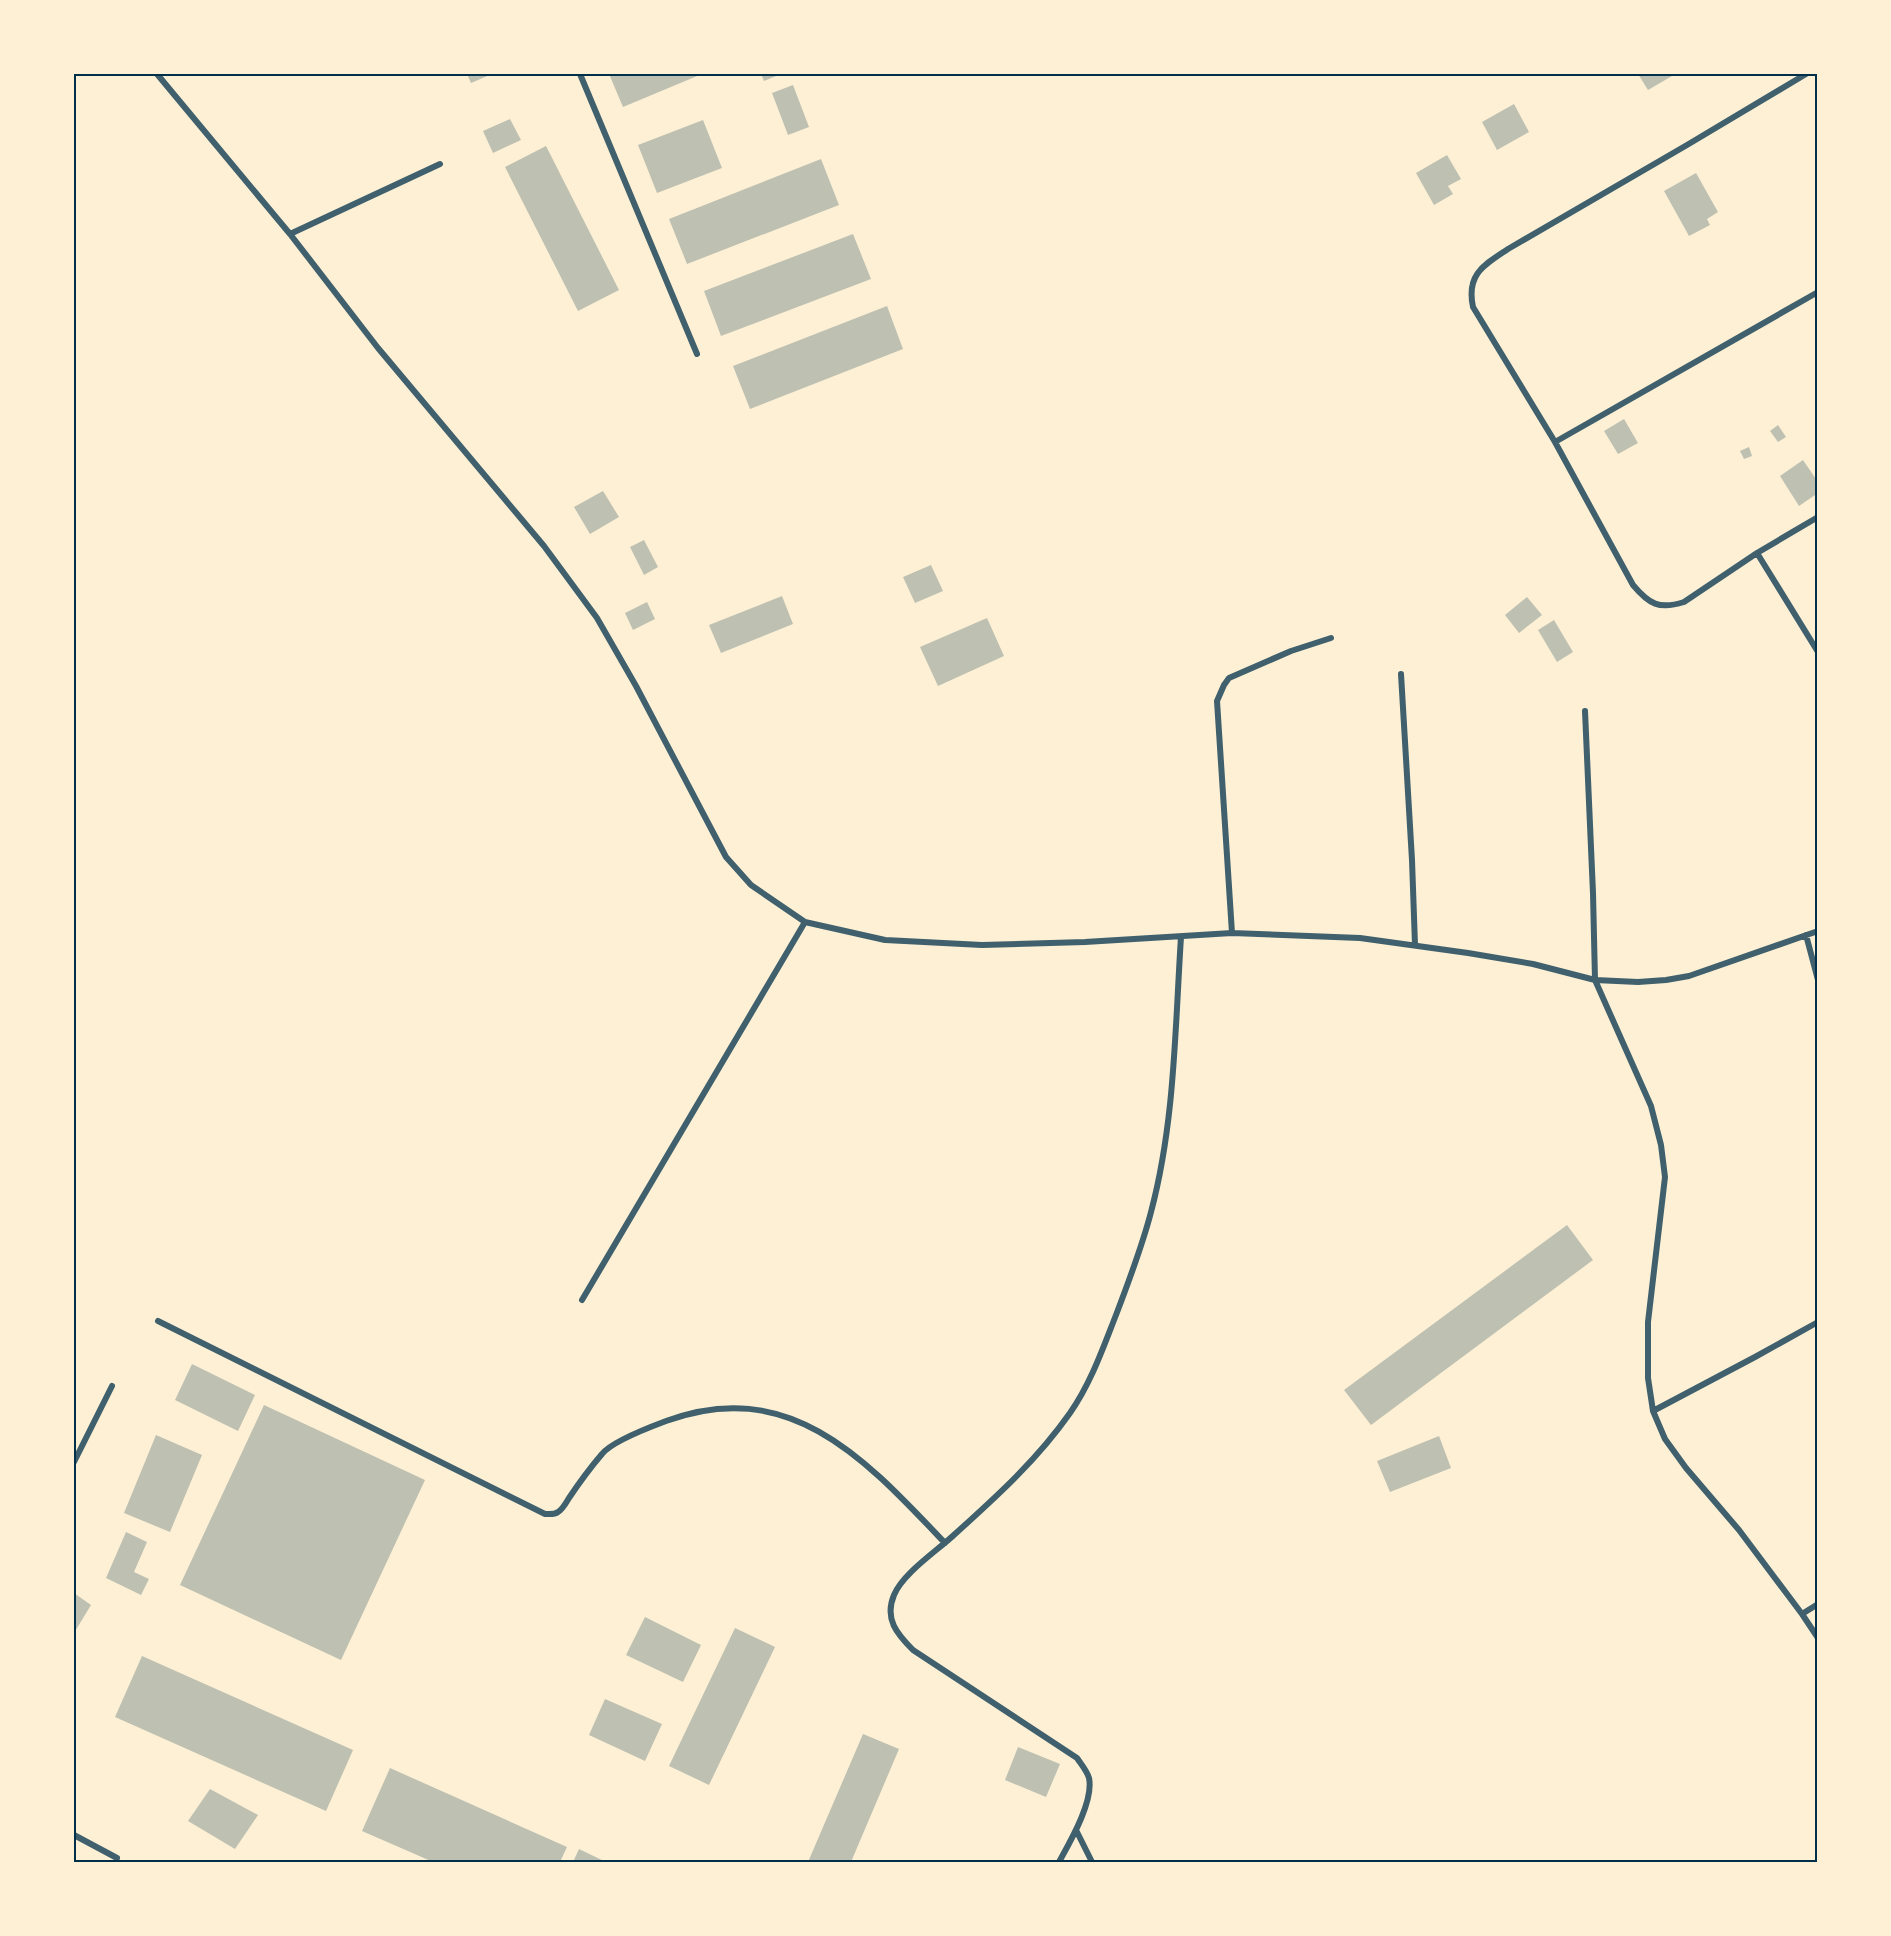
<svg xmlns="http://www.w3.org/2000/svg" width="1891" height="1936" font-family="Arial,sans-serif">
  <style>
    .building { fill: #bec0b2 }
    .lines { fill: none; stroke-linecap: round; stroke-linejoin: round }
    .minor { stroke: #3f606c; stroke-width: 6 }
    .neatline { fill: none; stroke: #003049; stroke-width: 2 }
  </style>
  <rect width="100%" height="100%" fill="#fdf0d5"/>
  <!-- building -->
  <path class="building" d="M467 74H492L471 83Z
    M609 74H702L623 107Z
    M761 74H781L764 81Z
    M1638 74H1671L1672 76 1648 90Z
    M793 85 809 127 788 135 772 93Z
    M1514 104 1529 132 1497 150 1482 122Z
    M510 119 521 140 493 153 483 131Z
    M703 120 722 168 657 193 638 145Z
    M546 146 619 290 578 311 505 167Z
    M1447 155 1461 179 1448 186 1453 194 1434 205 1416 173Z
    M821 159 839 205 687 264 669 219Z
    M1696 173 1718 212 1707 219 1710 225 1689 236 1664 191Z
    M853 234 871 279 721 336 704 291Z
    M887 306 903 349 750 409 733 366Z
    M1624 419 1638 443 1618 454 1604 431Z
    M1778 425 1786 437 1778 442 1770 431Z
    M1749 447 1752 456 1744 459 1740 451Z
    M1803 460 1818 482V493L1799 506 1780 476Z
    M603 491 619 517 590 534 574 507Z
    M644 540 658 567 644 575 630 547Z
    M931 565 943 591 915 603 903 577Z
    M782 596 793 624 721 653 709 625Z
    M1527 597 1542 615 1519 633 1505 615Z
    M647 602 655 619 633 630 625 613Z
    M987 618 1004 656 938 686 920 647Z
    M1554 620 1573 652 1557 662 1538 630Z
    M1567 1225 1593 1260 1371 1425 1344 1390Z
    M192 1364 255 1395 238 1431 175 1400Z
    M264 1405 425 1480 341 1660 180 1585Z
    M156 1435 202 1455 170 1532 124 1513Z
    M1439 1436 1451 1468 1390 1492 1377 1461Z
    M126 1532 147 1542 134 1572 149 1579 141 1595 106 1578Z
    M74 1593 91 1605 74 1633Z
    M645 1617 701 1645 683 1682 626 1655Z
    M735 1628 775 1647 709 1785 669 1766Z
    M142 1656 353 1750 326 1811 115 1717Z
    M605 1699 662 1724 645 1761 589 1735Z
    M863 1734 899 1749 851 1862H808Z
    M1018 1747 1060 1764 1046 1797 1005 1780Z
    M390 1768 567 1847 560 1862H433L362 1831Z
    M210 1789 258 1815 235 1849 188 1821Z
    M579 1849 606 1862H573Z"/>
  <g class="lines">
    <!-- minor -->
    <path class="minor" d="M157 74 290 234 378 348 544 546 597 618 636 686 726 857 751 885 805 922 885 940 982 945 1085 942 1232 933 1360 938 1468 953 1533 964 1595 980 1651 1106 1661 1145 1665 1177 1648 1322V1378L1653 1411 1665 1439 1686 1468 1739 1530 1802 1614 1818 1638
      M580 74 697 354
      M1806 74 1687 145 1508 249C1484 265 1466 274 1473 307L1555 442 1633 585C1649 604 1659 610 1684 602L1757 553 1818 517
      M290 234 440 164
      M1555 442 1818 292
      M1757 553 1818 652
      M1401 674 1412 860 1415 945
      M1585 711 1593 893 1595 980 1638 982 1666 980 1689 976 1818 931
      M1232 933 1217 701 1224 685 1229 678 1291 651 1331 638
      M1806 935 1818 980
      M582 1300 805 922
      M158 1321 545 1514C549 1514 554 1515 558 1512 563 1509 566 1503 569 1498 579 1483 590 1468 602 1454 612 1441 650 1427 666 1421 791 1375 867 1461 945 1543
      M1653 1411 1755 1357 1818 1322
      M74 1462 112 1386
      M1802 1614 1818 1604
      M1076 1830 1092 1862
      M74 1835 117 1858
      M1059 1862C1070 1842 1094 1801 1089 1778 1087 1771 1081 1764 1077 1758L913 1650C897 1634 884 1619 894 1595 903 1573 937 1551 955 1534 997 1496 1037 1460 1070 1413 1091 1383 1103 1348 1116 1315 1129 1281 1142 1247 1151 1212 1175 1122 1175 1028 1181 937"/>
  </g>
  <!-- border -->
  <rect width="1891" height="1936" fill="none" stroke="#fdf0d5" stroke-width="150"/>
  <rect x="75" y="75" width="1741" height="1786" class="neatline"/>
</svg>
